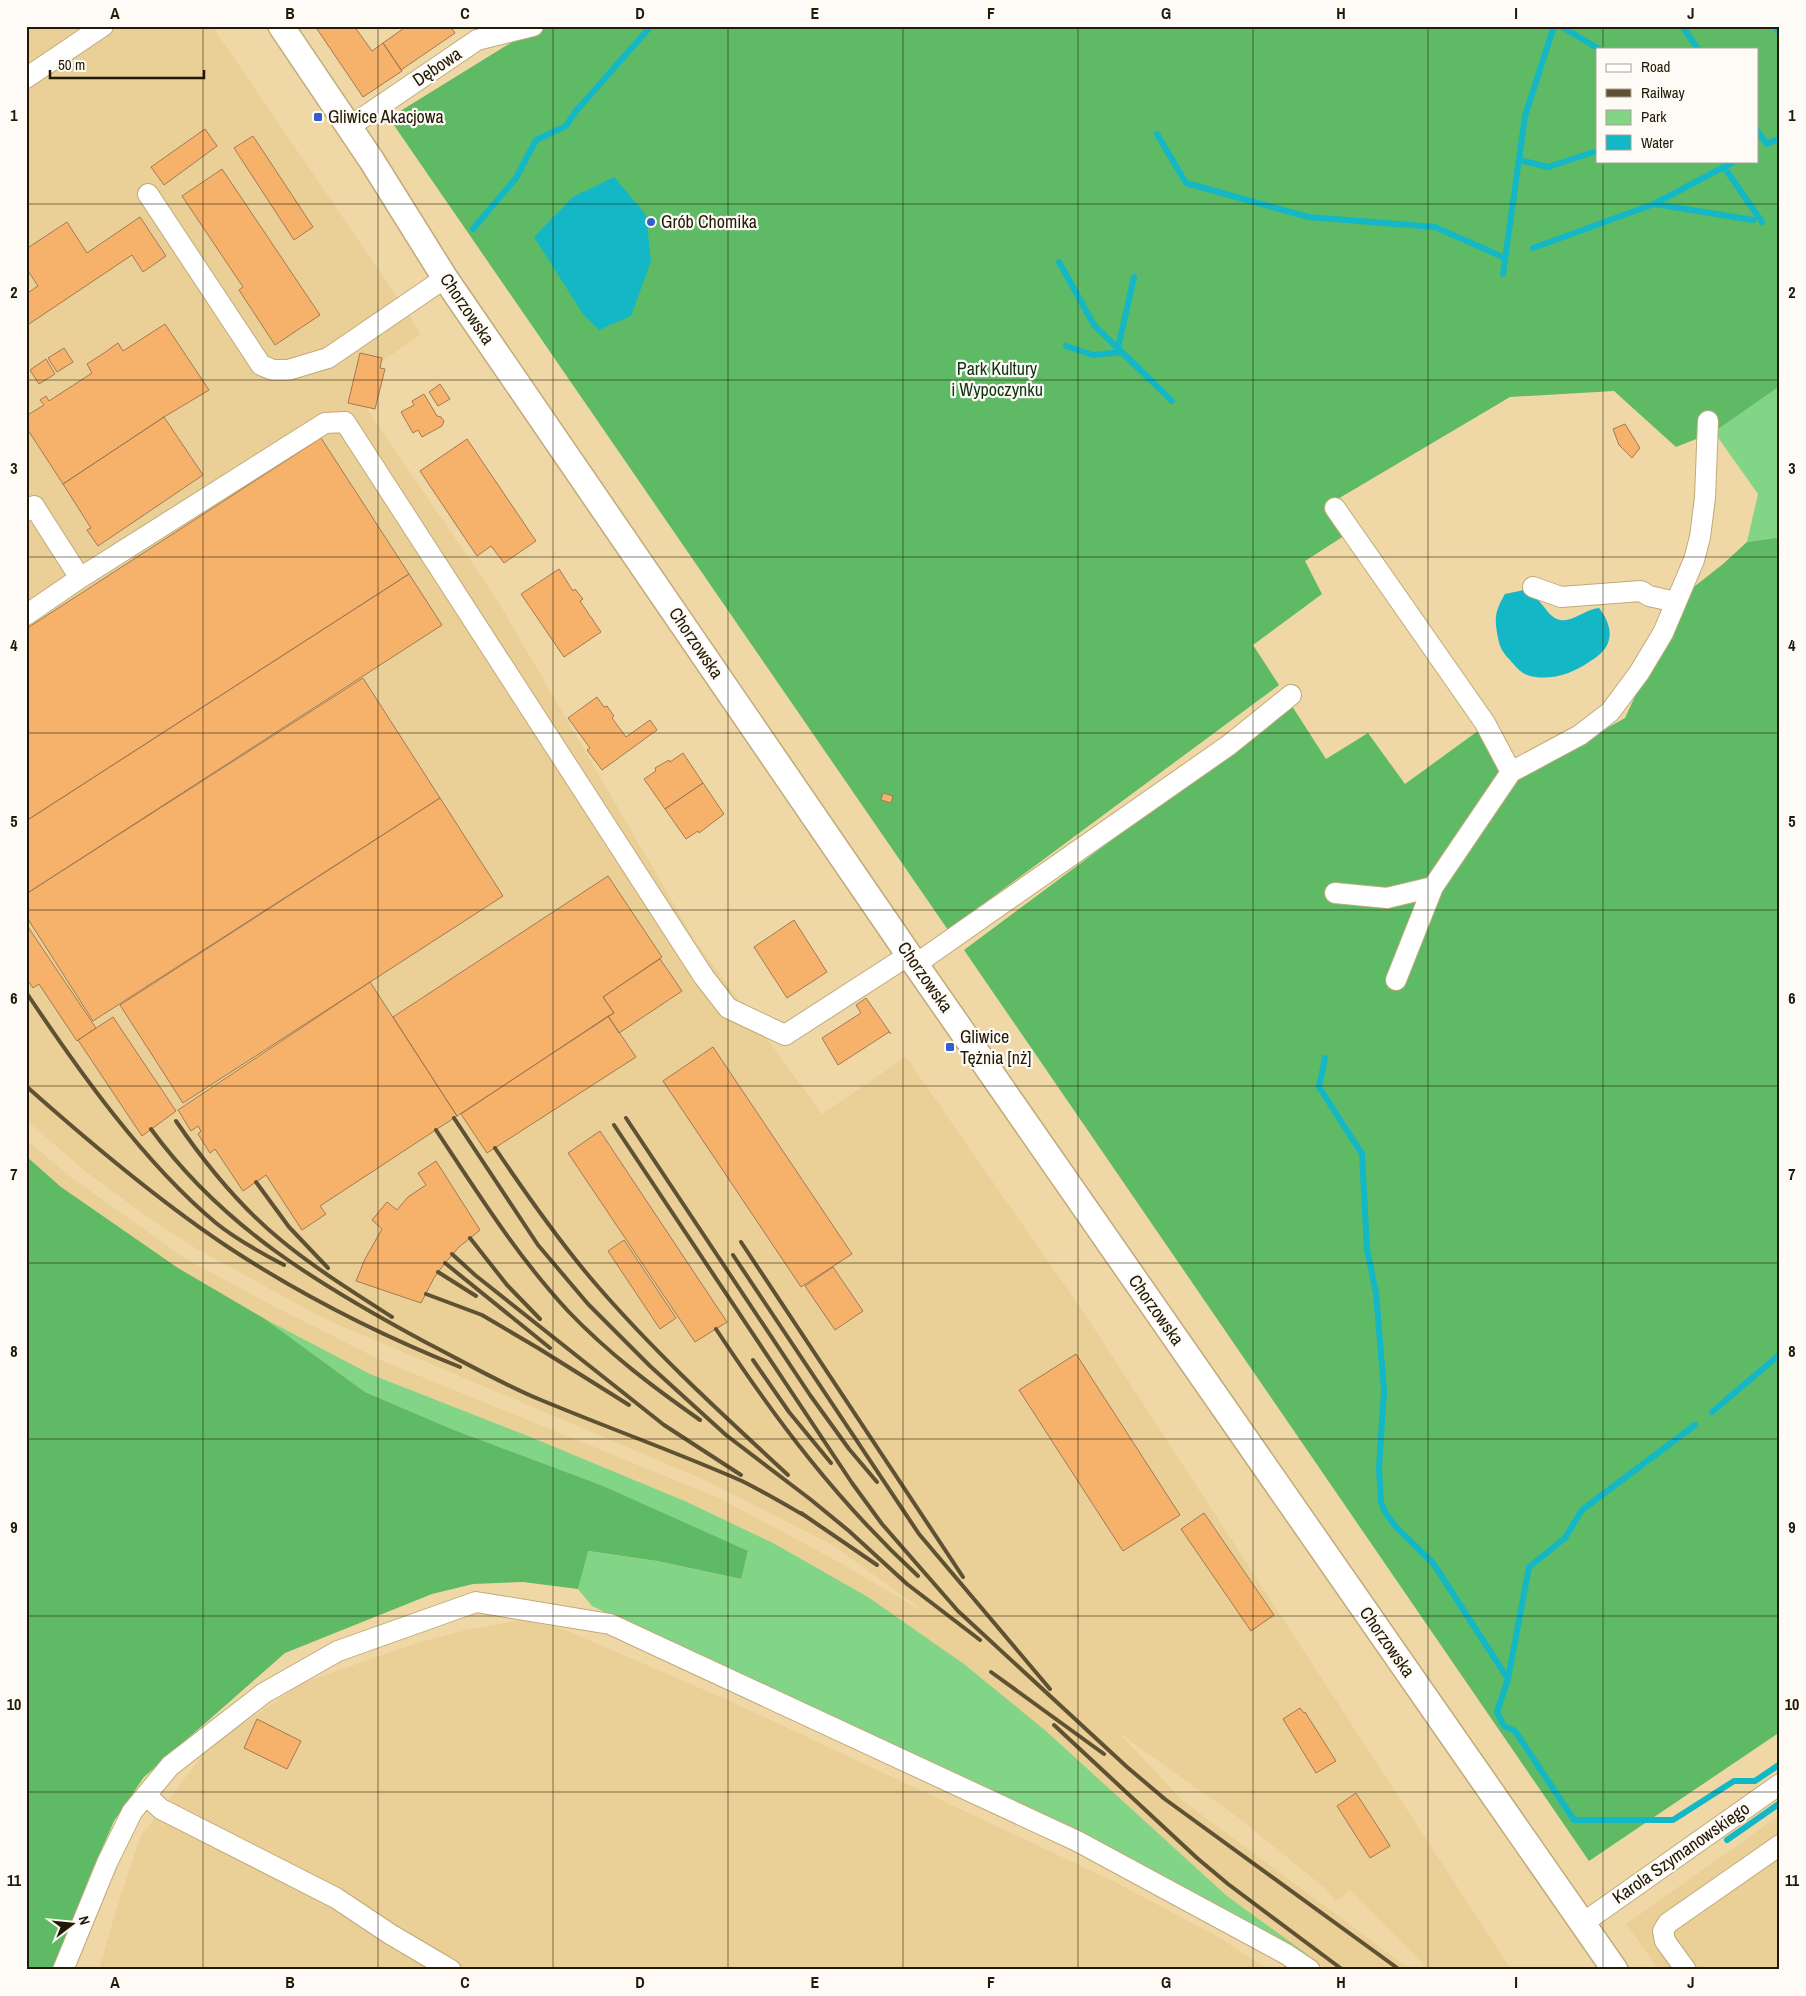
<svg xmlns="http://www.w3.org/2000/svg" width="1806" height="1996" font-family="'Archivo Narrow',sans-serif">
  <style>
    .built { fill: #eacf96 }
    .green { fill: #82d486 }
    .forest { fill: #5eba65; fill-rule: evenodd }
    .water { fill: #13b7c6 }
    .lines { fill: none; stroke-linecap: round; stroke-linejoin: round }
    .stream { stroke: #13b7c6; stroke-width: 6 }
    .building { fill: #f6b16a; stroke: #a07a55 }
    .minor-casing { stroke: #c1aa7a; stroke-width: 22 }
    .major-casing { stroke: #c1aa7a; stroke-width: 28 }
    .minor { stroke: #fff; stroke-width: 20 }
    .major { stroke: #fff; stroke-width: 25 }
    .rail { stroke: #5e5134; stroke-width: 4 }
    .grid { fill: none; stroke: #221a06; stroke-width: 1; stroke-opacity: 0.55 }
    .poi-dot { fill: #345dcd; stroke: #fefbf6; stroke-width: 2 }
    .labels { text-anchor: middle; stroke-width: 4.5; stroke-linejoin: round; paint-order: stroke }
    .street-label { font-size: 18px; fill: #221a06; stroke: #fefbf6 }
    .poi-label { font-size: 18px; fill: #221a06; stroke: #fefbf6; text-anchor: start }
    .park-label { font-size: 18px; fill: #0f3513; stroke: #fefbf6 }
    .neatline { fill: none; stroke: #221a06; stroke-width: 2 }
    .grid-label { font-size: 16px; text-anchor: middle; font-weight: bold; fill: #221a06 }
  </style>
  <rect width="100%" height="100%" fill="#f0d8a6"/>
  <!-- built -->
  <path class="built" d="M26 26H212L400 301 421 334 350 384 496 598 696 942 822 1114 906 1057 1086 1316 1510 1968 1508 1970H1430L1349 1890 1343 1897 1335 1901 1327 1890 1240 1819 1119 1733 1183 1801 1411 1970H1328L1227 1896 1046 1731 964 1664 868 1597 773 1543 687 1502 533 1438 370 1374 265 1319 178 1268 61 1187 26 1156V1139L69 1176 185 1258 273 1306 378 1359 719 1498 837 1561 929 1615 834 1546 707 1481 325 1319 197 1249 153 1221 85 1171 26 1120Z
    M521 1620 563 1629 730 1701 937 1798 1117 1883 1218 1937 1269 1970H99L115 1914 140 1837 207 1749 302 1683 417 1643 462 1631Z
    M1780 1815V1970H1659L1626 1924Z"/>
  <!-- green -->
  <path class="green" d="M1780 386V539L1775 538 1747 542 1758 494 1714 432Z
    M265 1319 370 1374 533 1438 687 1502 773 1543 868 1597 964 1664 1046 1731 1227 1896 1311 1957 1147 1870 592 1606 578 1589 587 1551 657 1561 740 1579 748 1552 601 1485 454 1430 365 1392Z"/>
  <!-- forest -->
  <path class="forest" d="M538 26H1780V386L1714 432 1676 447 1614 391 1510 397 1326 506 1344 536 1305 561 1322 594 1253 645 1279 685 948 930 389 118ZM1597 49H1757V161H1597Z
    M1775 538 1780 539V1732L1589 1861 964 950 1292 706 1326 759 1368 733 1405 784 1482 728 1516 779 1625 718 1681 597 1723 564 1747 542Z
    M26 1156 61 1187 178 1268 265 1319 365 1392 454 1430 601 1485 748 1551 741 1579 657 1561 588 1551 578 1589 523 1582 473 1584 432 1594 285 1653 144 1777 114 1821 89 1878 56 1970H26Z"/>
  <!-- water -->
  <path class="water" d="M614 177 646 215 651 261 631 316 599 330 583 314 534 237 573 197Z
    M1524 590C1544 597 1547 623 1566 620 1578 618 1587 609 1599 608 1606 617 1613 630 1608 643 1605 651 1596 658 1589 662 1572 674 1548 682 1527 675 1521 673 1515 666 1510 660 1503 653 1500 648 1498 638 1494 618 1495 611 1505 594Z"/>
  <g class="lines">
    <!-- stream -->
    <path class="stream" d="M1560 26 1599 49
      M1682 26 1698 49
      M1777 30 1780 33
      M1757 131 1767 144 1780 138
      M1157 134 1186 183 1308 217 1435 227 1505 258
      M1519 160 1548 167 1597 151
      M1724 167 1762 222
      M1654 204 1753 220
      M473 229 516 178 536 140 566 126 576 111 651 26
      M1533 248 1654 204 1735 161
      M1059 262 1094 325 1172 401
      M1503 274 1525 116 1554 26
      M1066 346 1093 355 1122 352
      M1118 348 1134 277
      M1325 1058 1319 1087 1362 1154 1367 1249 1376 1293 1384 1391 1379 1468 1381 1502 1385 1512 1395 1526 1433 1563 1508 1679
      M1712 1412 1780 1354
      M1695 1425 1582 1510 1565 1538 1529 1567 1508 1679 1497 1712 1504 1726 1515 1731 1574 1820H1673L1734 1781H1755L1780 1764
      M1727 1840 1780 1803"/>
  </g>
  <!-- building -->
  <path class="building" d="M315 26H354L372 51 383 43 402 71 363 97Z
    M407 26H450L455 33 401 70 383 43Z
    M205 129 217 146 164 185 151 167Z
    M253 136 313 227 294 240 234 148Z
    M222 169 320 315 275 345 239 290 243 287 182 196Z
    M140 217 166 256 143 272 132 255 26 326V294L38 286 26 268V249L67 222 87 253Z
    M165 324 209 390 164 417 63 484 26 427V416L44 405 40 400 46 396 49 401 92 373 87 364 104 353 118 343 123 351Z
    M64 348 73 362 57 372 48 358Z
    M360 353 382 358 380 368 385 369 375 409 348 403Z
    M46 359 55 374 39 384 30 370Z
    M440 384 450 399 438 406 429 392Z
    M424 394 437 416 441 417 444 421 442 426 422 437 418 430 413 433 401 412 414 405 412 401Z
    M164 417 203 475 98 546 87 530 91 528 63 484Z
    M1625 424 1640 448 1632 458 1619 445 1613 429Z
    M321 438 409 574 26 821V629Z
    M467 439 536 541 504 563 491 546 477 556 420 471Z
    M559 569 573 591 575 589 583 599 580 601 601 632 564 657 521 594Z
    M409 574 442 625 26 894V821Z
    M363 678 440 798 93 1021 26 916V894Z
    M597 697 604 707 607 706 614 716 612 718 626 737 650 720 657 730 602 770 587 750 590 748 568 718Z
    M683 753 703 783 665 809 644 779 656 771 655 768 669 760 670 762Z
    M703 783 724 814 699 833 698 831 686 839 665 809Z
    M883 793 893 796 891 803 881 800Z
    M440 798 503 896 183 1103 120 1005Z
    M608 876 662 957 603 997 614 1013 457 1116 393 1017Z
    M794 920 827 972 787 998 754 947Z
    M26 924 96 1028 77 1041 39 984 33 988 26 978Z
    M660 959 682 991 619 1033 608 1016 614 1013 603 997Z
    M370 982 457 1116 320 1206 326 1214 302 1230 266 1175 243 1191 215 1149 210 1153 198 1134 201 1131 198 1126 191 1131 178 1110Z
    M866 998 891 1034 889 1032 838 1065 822 1038 861 1013 856 1005Z
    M608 1016 636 1057 487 1153 461 1114Z
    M113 1017 176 1111 142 1136 78 1040Z
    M713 1047 852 1254 801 1287 663 1081Z
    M600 1131 727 1322 695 1342 568 1153Z
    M436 1161 480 1230 459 1247 445 1263 434 1278 421 1303 356 1281 365 1259 382 1229 372 1220 387 1202 397 1210 408 1197 426 1185 418 1173Z
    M624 1240 676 1318 660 1329 608 1251Z
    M833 1267 863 1311 835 1330 805 1286Z
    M1076 1354 1180 1515 1123 1551 1019 1390Z
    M1204 1513 1274 1615 1251 1631 1181 1529Z
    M1300 1708 1304 1713 1305 1712 1336 1761 1316 1773 1283 1719Z
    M257 1719 301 1741 287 1769 244 1748Z
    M1356 1793 1390 1846 1370 1858 1337 1806Z"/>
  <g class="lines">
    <!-- minor casing -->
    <g class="minor-casing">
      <path id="minor" d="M26 78 103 26
        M349 127 477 40 533 26
        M148 194 261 365 273 370H288L328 358 445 278
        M1335 508 1485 723 1511 772
        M26 511 34 506 80 578 325 423 345 422 704 977 728 1008 785 1035 909 955
        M1533 587 1561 597 1641 591 1649 596 1676 602
        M26 615 80 578
        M1335 893 1387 898 1433 887
        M916 964 1229 745 1291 695
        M1396 980 1433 887 1511 772 1580 735 1610 712 1639 673 1663 633 1694 560 1700 537 1705 498 1708 421
        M146 1795 161 1809 336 1898 390 1934 451 1970
        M1583 1923 1780 1784
        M63 1970 107 1863 132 1812 170 1766 264 1693 338 1651 476 1602 610 1624 1077 1841 1286 1954 1310 1970
        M1686 1970 1665 1941 1663 1931 1668 1923 1780 1845"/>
    </g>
    <!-- major casing -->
    <g class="major-casing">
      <path id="major" d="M281 26 372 161 445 278 909 955 1615 1970"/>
    </g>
    <!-- minor -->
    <use href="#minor" class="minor"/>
    <!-- major -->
    <use href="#major" class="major"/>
    <!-- rail -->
    <path class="rail" d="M26 992C78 1070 144 1163 216 1223 237 1240 261 1253 284 1265
      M26 1086C89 1142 161 1203 231 1249 303 1296 380 1335 460 1367
      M454 1118 538 1245 588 1304 650 1366 726 1435 810 1499 849 1531 907 1584 980 1640
      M626 1118 810 1395 849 1449 877 1482
      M176 1121C206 1165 240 1207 282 1241 316 1269 355 1293 392 1317
      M614 1125 852 1483 882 1524 958 1611 1127 1767 1166 1800
      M151 1129C223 1228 321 1286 427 1343 464 1362 502 1384 541 1400 608 1428 676 1452 742 1481 764 1492 786 1505 807 1517
      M436 1130C477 1192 517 1256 568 1311 608 1353 653 1387 700 1420
      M495 1148C526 1194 558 1240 594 1282 654 1352 721 1413 788 1475
      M256 1182 289 1227 328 1268
      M470 1238 507 1285 540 1319
      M741 1242 963 1577
      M452 1254 475 1275 664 1425 741 1475
      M733 1255 919 1534 1050 1689
      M445 1263 550 1348
      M438 1272 476 1296
      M426 1294 482 1315 538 1348 629 1405
      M716 1329C776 1420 837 1501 918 1576
      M753 1360 789 1412 831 1463
      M801 1513 877 1565
      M991 1672 1104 1754
      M1054 1725 1197 1858 1228 1884 1343 1970
      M1162 1797 1400 1970"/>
  </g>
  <!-- grid -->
  <path class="grid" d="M203 26V1970M378 26V1970M553 26V1970M728 26V1970M903 26V1970M1078 26V1970M1253 26V1970M1428 26V1970M1603 26V49M1603 161V1970M26 204H1780M26 380H1780M26 557H1780M26 733H1780M26 910H1780M26 1086H1780M26 1263H1780M26 1439H1780M26 1616H1780M26 1792H1780"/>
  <!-- markers -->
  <g class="poi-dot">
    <rect x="313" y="112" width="10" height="10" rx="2.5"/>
    <circle cx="651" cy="222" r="5"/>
    <rect x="945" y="1042" width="10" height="10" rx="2.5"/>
  </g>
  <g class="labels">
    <!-- street labels -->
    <g class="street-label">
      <text transform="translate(437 67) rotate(-34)" y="6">Dębowa</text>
      <text transform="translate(467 309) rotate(56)" y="6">Chorzowska</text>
      <text transform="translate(696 643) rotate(56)" y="6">Chorzowska</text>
      <text transform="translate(925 977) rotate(55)" y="6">Chorzowska</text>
      <text transform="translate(1156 1310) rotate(55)" y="6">Chorzowska</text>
      <text transform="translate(1387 1642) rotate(55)" y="6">Chorzowska</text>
      <text transform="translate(1681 1853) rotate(-35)" y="6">Karola Szymanowskiego</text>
    </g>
    <!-- poi labels -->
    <g class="poi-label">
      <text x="328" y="123">Gliwice Akacjowa</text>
      <text x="661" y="228">Grób Chomika</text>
      <text x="960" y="1043">Gliwice<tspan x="960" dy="21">Tężnia [nż]</tspan></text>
    </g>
    <!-- park labels -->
    <g class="park-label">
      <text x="997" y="375">Park Kultury<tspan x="997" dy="21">i Wypoczynku</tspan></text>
    </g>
  </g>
  <!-- border -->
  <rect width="1806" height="1996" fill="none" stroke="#fefbf6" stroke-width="55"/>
  <!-- legend -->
  <rect x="1596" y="48" width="162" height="115" fill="#fefbf6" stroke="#a6a196"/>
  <rect x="1606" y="64" width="25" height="8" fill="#ffffff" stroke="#a6a196"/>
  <text x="1641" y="72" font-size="15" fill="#221a06">Road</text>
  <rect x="1606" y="89" width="25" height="8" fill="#5e5134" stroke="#a6a196"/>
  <text x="1641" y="98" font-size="15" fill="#221a06">Railway</text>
  <rect x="1606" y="110" width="25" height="15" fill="#82d486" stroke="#a6a196"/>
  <text x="1641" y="122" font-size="15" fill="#221a06">Park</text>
  <rect x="1606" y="135" width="25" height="15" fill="#13b7c6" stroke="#a6a196"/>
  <text x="1641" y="148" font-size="15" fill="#221a06">Water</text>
  <!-- north arrow -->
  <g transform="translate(72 1924) rotate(74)" stroke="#fefbf6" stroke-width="4" paint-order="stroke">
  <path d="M0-4L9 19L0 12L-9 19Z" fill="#221a06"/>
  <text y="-8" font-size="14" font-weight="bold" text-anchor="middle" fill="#221a06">N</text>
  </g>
  <!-- scale -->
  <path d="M50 70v8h154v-8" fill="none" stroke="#221a06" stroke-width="2.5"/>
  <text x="58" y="70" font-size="15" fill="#221a06" stroke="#fefbf6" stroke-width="4" paint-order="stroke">50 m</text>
  <rect x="28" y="28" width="1750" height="1940" class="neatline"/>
  <g class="grid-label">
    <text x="115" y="19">A</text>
    <text x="290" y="19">B</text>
    <text x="465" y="19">C</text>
    <text x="640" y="19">D</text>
    <text x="815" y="19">E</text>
    <text x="991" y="19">F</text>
    <text x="1166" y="19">G</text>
    <text x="1341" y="19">H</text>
    <text x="1516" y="19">I</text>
    <text x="1691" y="19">J</text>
    <text x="14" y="121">1</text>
    <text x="1792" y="121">1</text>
    <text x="14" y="298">2</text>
    <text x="1792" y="298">2</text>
    <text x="14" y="474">3</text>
    <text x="1792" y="474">3</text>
    <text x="14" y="651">4</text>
    <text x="1792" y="651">4</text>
    <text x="14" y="827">5</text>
    <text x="1792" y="827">5</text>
    <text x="14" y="1004">6</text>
    <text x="1792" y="1004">6</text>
    <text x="14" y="1180">7</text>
    <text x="1792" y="1180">7</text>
    <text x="14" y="1357">8</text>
    <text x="1792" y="1357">8</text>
    <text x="14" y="1533">9</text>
    <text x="1792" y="1533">9</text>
    <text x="14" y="1710">10</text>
    <text x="1792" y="1710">10</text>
    <text x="14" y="1886">11</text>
    <text x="1792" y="1886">11</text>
    <text x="115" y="1988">A</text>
    <text x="290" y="1988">B</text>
    <text x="465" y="1988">C</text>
    <text x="640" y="1988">D</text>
    <text x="815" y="1988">E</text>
    <text x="991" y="1988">F</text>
    <text x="1166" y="1988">G</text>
    <text x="1341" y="1988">H</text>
    <text x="1516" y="1988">I</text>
    <text x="1691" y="1988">J</text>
  </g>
</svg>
